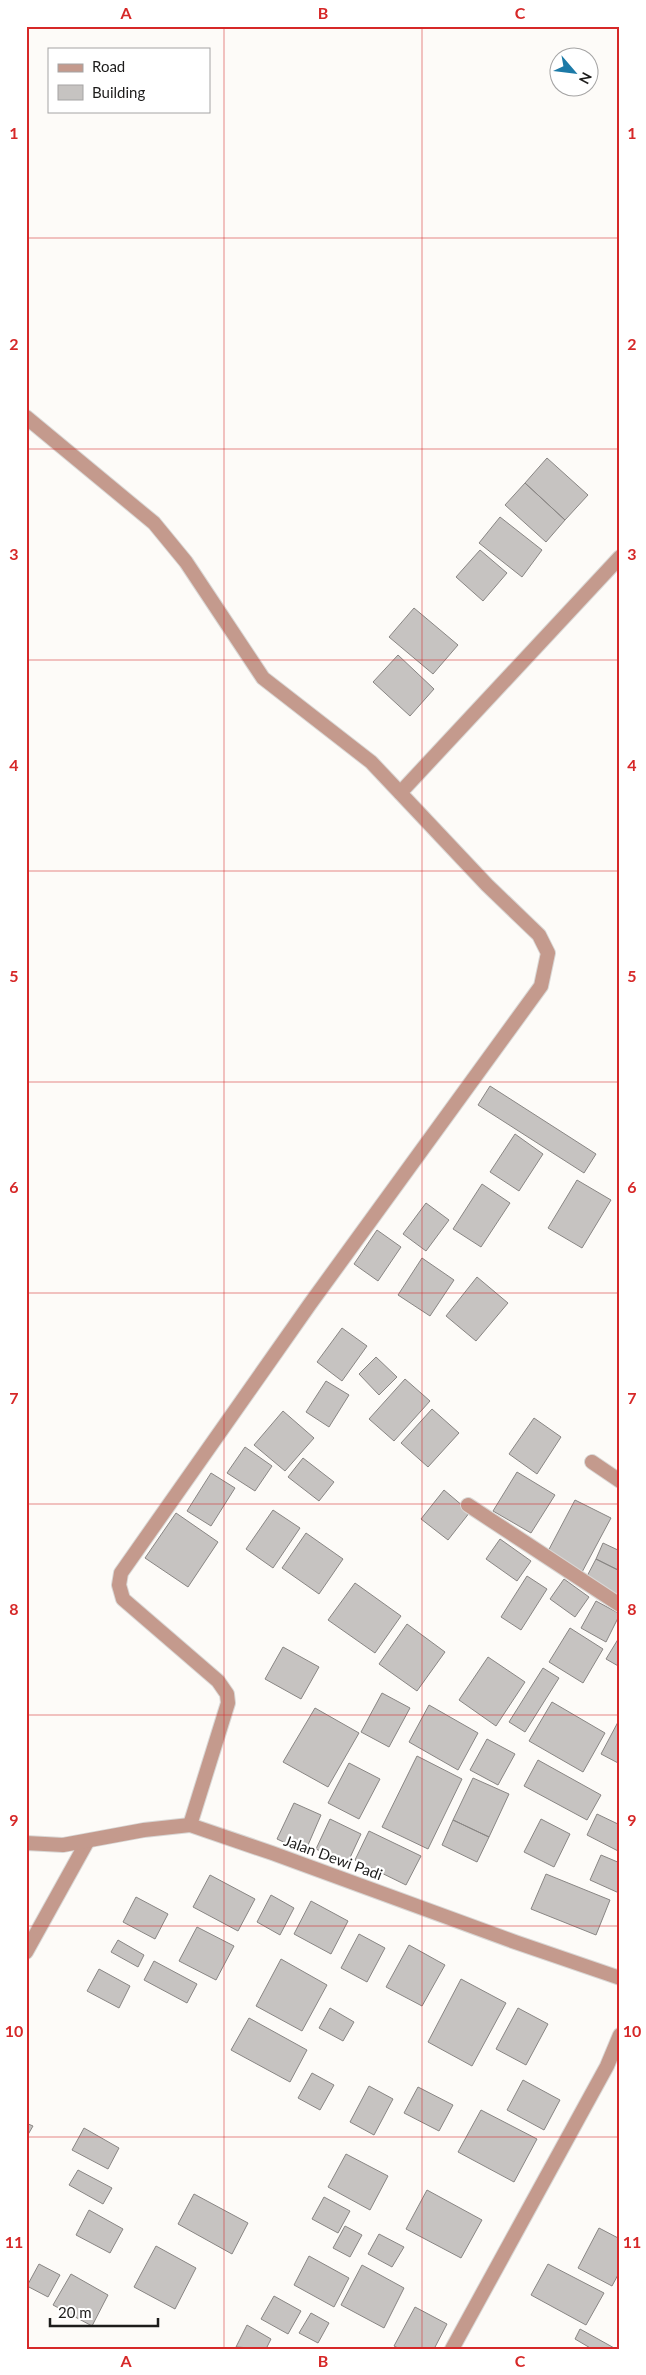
<svg xmlns="http://www.w3.org/2000/svg" width="646" height="2375" font-family="Lato,sans-serif">
  <style>
    .building { fill: #c6c3c1; stroke: #898684 }
    .lines { fill: none; stroke-linecap: round; stroke-linejoin: round }
    .minor-casing { stroke: #d9d7d5; stroke-width: 16 }
    .tertiary-casing { stroke: #d9d7d5; stroke-width: 16 }
    .minor { stroke: #c49a8d; stroke-width: 14 }
    .tertiary { stroke: #c49a8d; stroke-width: 14 }
    .grid { fill: none; stroke: #d62828; stroke-width: 1; stroke-opacity: 0.55 }
    .labels { text-anchor: middle; stroke-width: 4.5; stroke-linejoin: round; paint-order: stroke }
    .street-label { font-size: 15px; fill: #1d1c1b; stroke: #fff }
    .neatline { fill: none; stroke: #d62828; stroke-width: 2 }
    .grid-label { font-size: 16px; text-anchor: middle; font-weight: bold; fill: #d62828 }
  </style>
  <rect width="100%" height="100%" fill="#fdfbf8"/>
  <!-- building -->
  <path class="building" d="M547 458 588 495 565 520 525 483Z
    M525 483 565 520 546 542 505 505Z
    M500 517 542 550 522 577 479 543Z
    M480 550 507 573 483 601 456 577Z
    M414 608 458 645 433 674 389 637Z
    M398 655 434 689 410 716 373 682Z
    M490 1086 596 1154 584 1173 478 1105Z
    M515 1134 543 1154 519 1191 490 1172Z
    M577 1180 611 1200 582 1248 548 1228Z
    M482 1184 510 1203 481 1247 453 1229Z
    M426 1203 449 1220 426 1251 403 1234Z
    M377 1230 401 1247 378 1281 354 1264Z
    M422 1258 454 1280 430 1316 398 1295Z
    M477 1277 508 1303 476 1341 446 1316Z
    M342 1328 367 1346 342 1381 317 1362Z
    M376 1357 397 1377 379 1395 359 1374Z
    M405 1379 430 1401 394 1441 369 1419Z
    M326 1381 349 1395 329 1427 306 1412Z
    M432 1409 459 1433 428 1467 401 1443Z
    M283 1411 314 1438 285 1471 254 1445Z
    M534 1418 561 1437 537 1474 509 1454Z
    M245 1447 272 1466 255 1491 227 1473Z
    M303 1458 334 1482 319 1501 288 1477Z
    M517 1472 555 1495 531 1533 493 1511Z
    M211 1473 235 1488 211 1526 187 1511Z
    M444 1490 470 1512 448 1540 421 1519Z
    M575 1500 611 1518 581 1574 546 1555Z
    M273 1510 300 1528 273 1568 246 1549Z
    M176 1513 218 1542 188 1587 145 1558Z
    M306 1533 343 1559 319 1594 282 1568Z
    M500 1539 531 1561 517 1581 486 1559Z
    M603 1543 620 1551V1571L596 1559Z
    M596 1559 620 1571V1592L618 1596 585 1580Z
    M527 1576 547 1589 521 1630 501 1617Z
    M564 1579 589 1597 575 1617 550 1599Z
    M355 1583 401 1616 375 1653 328 1620Z
    M596 1601 620 1614 606 1642 581 1628Z
    M407 1624 445 1652 417 1691 379 1664Z
    M570 1628 603 1649 583 1683 549 1662Z
    M620 1636V1667L606 1659Z
    M283 1647 319 1667 301 1699 265 1679Z
    M488 1657 525 1682 496 1726 459 1700Z
    M543 1668 559 1678 525 1732 509 1722Z
    M382 1693 410 1708 389 1747 361 1732Z
    M552 1702 605 1733 583 1772 529 1741Z
    M429 1705 478 1733 458 1770 409 1742Z
    M315 1708 359 1733 328 1787 283 1762Z
    M618 1722 620 1723V1764L601 1754Z
    M487 1739 515 1754 498 1785 470 1770Z
    M417 1756 462 1779 428 1849 382 1827Z
    M538 1760 601 1795 587 1820 524 1786Z
    M349 1763 380 1779 359 1819 328 1803Z
    M473 1778 509 1794 489 1837 453 1820Z
    M294 1803 321 1815 305 1852 277 1839Z
    M597 1814 620 1825V1852L587 1835Z
    M330 1819 361 1834 347 1864 316 1849Z
    M541 1819 570 1834 554 1867 524 1852Z
    M453 1820 489 1837 477 1862 442 1845Z
    M369 1831 421 1856 406 1885 355 1860Z
    M601 1855 620 1863 619 1893 590 1880Z
    M546 1874 610 1900 596 1935 531 1909Z
    M210 1875 255 1899 238 1931 193 1907Z
    M271 1895 294 1908 280 1935 257 1922Z
    M136 1897 168 1914 155 1939 123 1922Z
    M311 1901 348 1921 331 1954 294 1934Z
    M197 1927 234 1946 216 1980 179 1961Z
    M359 1934 385 1948 367 1982 341 1968Z
    M118 1940 144 1955 138 1967 111 1952Z
    M409 1945 445 1965 422 2006 386 1987Z
    M281 1959 327 1985 302 2031 256 2006Z
    M154 1961 197 1984 187 2003 144 1980Z
    M99 1969 130 1986 119 2008 87 1991Z
    M461 1979 506 2003 472 2066 428 2042Z
    M330 2008 354 2022 343 2041 319 2028Z
    M518 2008 548 2024 526 2065 496 2049Z
    M249 2018 307 2050 290 2082 231 2050Z
    M312 2073 334 2085 320 2110 298 2098Z
    M523 2080 560 2100 544 2130 507 2110Z
    M369 2086 393 2099 374 2135 350 2122Z
    M418 2087 453 2105 439 2131 404 2113Z
    M481 2110 537 2139 514 2182 458 2152Z
    M26 2123 33 2126 26 2138Z
    M84 2128 119 2148 108 2169 72 2150Z
    M346 2154 388 2176 370 2210 328 2187Z
    M78 2170 112 2188 103 2204 69 2185Z
    M427 2190 482 2220 461 2258 406 2229Z
    M194 2194 248 2223 232 2254 178 2224Z
    M324 2197 350 2211 338 2233 312 2219Z
    M89 2210 123 2229 110 2253 76 2235Z
    M345 2226 362 2235 350 2257 333 2248Z
    M599 2228 620 2239V2271L612 2286 578 2268Z
    M379 2234 404 2247 392 2267 368 2254Z
    M156 2246 196 2268 175 2309 134 2287Z
    M309 2256 349 2278 334 2307 294 2285Z
    M39 2264 60 2275 48 2297 27 2286Z
    M548 2264 604 2293 586 2325 531 2295Z
    M362 2265 404 2288 384 2328 341 2305Z
    M71 2274 108 2295 92 2326 53 2305Z
    M274 2296 301 2311 288 2334 261 2319Z
    M415 2307 447 2324 434 2349H400L394 2346Z
    M311 2313 329 2323 318 2343 299 2333Z
    M247 2325 271 2339 266 2349 236 2347Z
    M580 2329 616 2349H592L575 2339Z"/>
  <g class="lines">
    <!-- minor casing -->
    <g class="minor-casing">
      <path id="minor" d="M26 417 154 523 186 562 263 678 371 762 487 885 539 935 548 953 541 986 310 1304 121 1573 119 1585 123 1599 218 1681 227 1694 228 1703 190 1825
        M400 793 620 557
        M592 1462 620 1481
        M468 1505 620 1605
        M26 1952 87 1842
        M452 2349 607 2066 620 2035"/>
    </g>
    <!-- tertiary casing -->
    <g class="tertiary-casing">
      <path id="tertiary" d="M26 1843 63 1845 144 1830 190 1825 272 1853 515 1942 620 1978"/>
    </g>
    <!-- minor -->
    <use href="#minor" class="minor"/>
    <!-- tertiary -->
    <use href="#tertiary" class="tertiary"/>
  </g>
  <!-- grid -->
  <path class="grid" d="M224 26V2349M422 26V2349M26 238H620M26 449H620M26 660H620M26 871H620M26 1082H620M26 1293H620M26 1504H620M26 1715H620M26 1926H620M26 2137H620"/>
  <g class="labels">
    <!-- street labels -->
    <g class="street-label">
      <text transform="translate(333 1858) rotate(20)" y="5">Jalan Dewi Padi</text>
    </g>
  </g>
  <!-- border -->
  <rect width="646" height="2375" fill="none" stroke="#ffffff" stroke-width="55"/>
  <!-- legend -->
  <rect x="48" y="48" width="162" height="65" fill="#ffffff" stroke="#a5a4a4"/>
  <rect x="58" y="64" width="25" height="8" fill="#c49a8d" stroke="#a5a4a4"/>
  <text x="92" y="72" font-size="15" fill="#1d1c1b">Road</text>
  <rect x="58" y="85" width="25" height="15" fill="#c6c3c1" stroke="#a5a4a4"/>
  <text x="92" y="98" font-size="15" fill="#1d1c1b">Building</text>
  <!-- north arrow -->
  <g transform="translate(574 72) rotate(118)"><circle r="24" fill="#ffffff" stroke="#a5a4a4"/>
  <path d="M0-4L9 19L0 12L-9 19Z" fill="#1c7aa7"/>
  <text y="-8" font-size="14" font-weight="bold" text-anchor="middle" fill="#1d1c1b">N</text>
  </g>
  <!-- scale -->
  <path d="M50 2318v8h108v-8" fill="none" stroke="#1d1c1b" stroke-width="2.5"/>
  <text x="58" y="2318" font-size="15" fill="#1d1c1b" stroke="#ffffff" stroke-width="4" paint-order="stroke">20 m</text>
  <rect x="28" y="28" width="590" height="2320" class="neatline"/>
  <g class="grid-label">
    <text x="126" y="19">A</text>
    <text x="323" y="19">B</text>
    <text x="520" y="19">C</text>
    <text x="14" y="139">1</text>
    <text x="632" y="139">1</text>
    <text x="14" y="350">2</text>
    <text x="632" y="350">2</text>
    <text x="14" y="560">3</text>
    <text x="632" y="560">3</text>
    <text x="14" y="771">4</text>
    <text x="632" y="771">4</text>
    <text x="14" y="982">5</text>
    <text x="632" y="982">5</text>
    <text x="14" y="1193">6</text>
    <text x="632" y="1193">6</text>
    <text x="14" y="1404">7</text>
    <text x="632" y="1404">7</text>
    <text x="14" y="1615">8</text>
    <text x="632" y="1615">8</text>
    <text x="14" y="1826">9</text>
    <text x="632" y="1826">9</text>
    <text x="14" y="2037">10</text>
    <text x="632" y="2037">10</text>
    <text x="14" y="2248">11</text>
    <text x="632" y="2248">11</text>
    <text x="126" y="2367">A</text>
    <text x="323" y="2367">B</text>
    <text x="520" y="2367">C</text>
  </g>
</svg>
